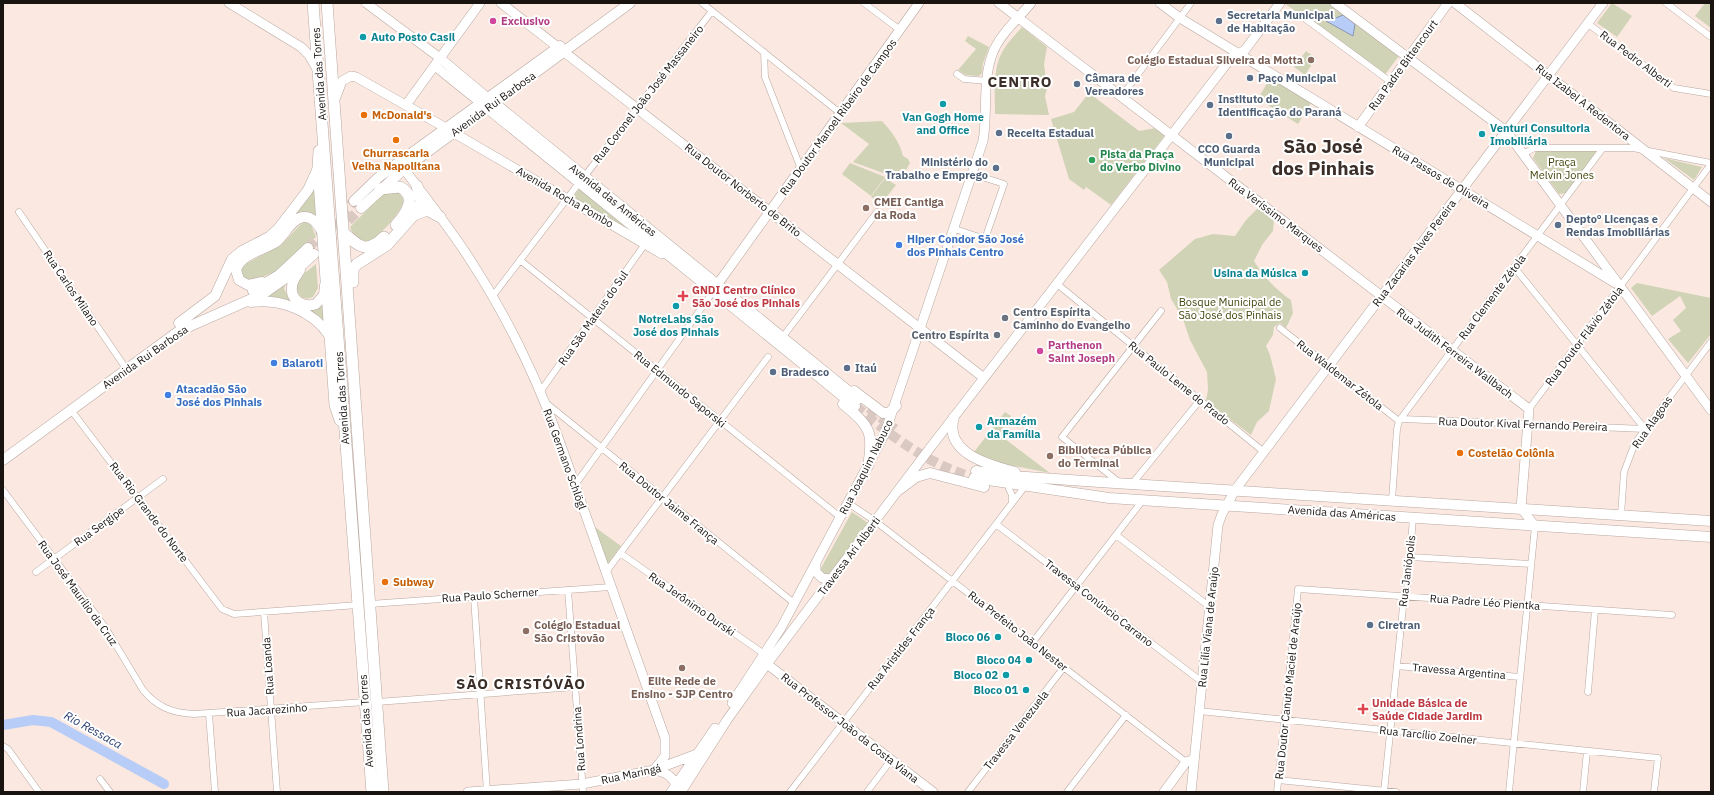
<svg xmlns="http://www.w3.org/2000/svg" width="1714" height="795" font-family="'IBM Plex Sans',sans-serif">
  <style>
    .green { fill: #d0d3b5 }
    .water { fill: #b7ccf6; stroke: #8895b1 }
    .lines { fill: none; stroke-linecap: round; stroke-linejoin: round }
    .river { stroke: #b7ccf6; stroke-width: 10 }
    .primary-tunnel { stroke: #d9c9c2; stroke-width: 10; stroke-dasharray: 10 5; stroke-linecap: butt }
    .street-casing { stroke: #b8a7a0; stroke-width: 7 }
    .secondary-casing { stroke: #b8a7a0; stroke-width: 10 }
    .primary-casing { stroke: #b8a7a0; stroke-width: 11 }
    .highway-casing { stroke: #b8a7a0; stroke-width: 12 }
    .street { stroke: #fff; stroke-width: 6 }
    .secondary { stroke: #fff; stroke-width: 9 }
    .primary { stroke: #fff; stroke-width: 10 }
    .highway { stroke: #fff; stroke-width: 11 }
    .hotel-dot { fill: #d1479c; stroke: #fff; stroke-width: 1.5 }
    .service-dot { fill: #5c6f8a; stroke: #fff; stroke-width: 1.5 }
    .culture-dot { fill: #0f9aa8; stroke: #fff; stroke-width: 1.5 }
    .education-dot { fill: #8d6e63; stroke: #fff; stroke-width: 1.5 }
    .food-dot { fill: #e8710a; stroke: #fff; stroke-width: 1.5 }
    .leisure-dot { fill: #2e9e5b; stroke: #fff; stroke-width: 1.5 }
    .shop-dot { fill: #3f7fe0; stroke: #fff; stroke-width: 1.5 }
    .health-dot { fill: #e0444e; stroke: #fff; stroke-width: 1.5 }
    .worship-dot { fill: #6b7280; stroke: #fff; stroke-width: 1.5 }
    .labels { text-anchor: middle; stroke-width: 4; stroke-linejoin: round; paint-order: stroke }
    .service-label { font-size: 11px; font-weight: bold; fill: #4e5e75; stroke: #fff; text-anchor: start }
    .hotel-label { font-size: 11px; font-weight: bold; fill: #b23c85; stroke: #fff; text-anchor: start }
    .culture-label { font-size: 11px; font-weight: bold; fill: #0d838f; stroke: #fff; text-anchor: end }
    .street-label { font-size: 11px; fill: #1a1411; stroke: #fff }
    .education-label { font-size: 11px; font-weight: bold; fill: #785e54; stroke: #fff; text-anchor: start }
    .food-label { font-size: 11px; font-weight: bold; fill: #c56008; stroke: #fff; text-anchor: start }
    .leisure-label { font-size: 11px; font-weight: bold; fill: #27864d; stroke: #fff; text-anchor: start }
    .park-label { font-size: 11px; fill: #44450d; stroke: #fff }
    .shop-label { font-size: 11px; font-weight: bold; fill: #366cbe; stroke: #fff; text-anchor: start }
    .health-label { font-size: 11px; font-weight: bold; fill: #be3a42; stroke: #fff; text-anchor: start }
    .worship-label { font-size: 11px; font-weight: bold; fill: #5b616d; stroke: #fff; text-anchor: start }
    .water-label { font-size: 12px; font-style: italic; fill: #273d71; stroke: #fff }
    .district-label { font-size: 15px; font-weight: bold; letter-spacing: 1px; fill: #3b2d27; stroke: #fff }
    .town-label { font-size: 19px; font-weight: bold; fill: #3b2d27; stroke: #fff }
  </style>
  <rect width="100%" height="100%" fill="#fbe9e1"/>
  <!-- green -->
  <path class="green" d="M1284 3H1332L1401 53 1384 76Z
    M1612 3 1632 16 1617 37 1597 23Z
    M1705 3H1711V28L1695 16Z
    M1022 27 1047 47 1044 64 1047 88 1045 96 1049 115 995 114C995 93 992 67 1004 49 1009 41 1016 34 1022 27Z
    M968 36 989 47 983 63 982 73 979 76 965 75 958 70 976 49 965 41Z
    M1306 51 1316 58 1305 75 1294 67Z
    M1270 78 1311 103 1298 124 1258 99Z
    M1089 93 1139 131 1156 128 1165 135 1111 205 1086 187 1084 190 1069 179 1051 119 1074 112Z
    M882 121C891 131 900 142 903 156L908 159 910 163 906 170 898 171 894 177 853 162 869 144 841 123Z
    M1597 150 1567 193 1559 194 1533 158 1536 151Z
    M1664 158 1702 167 1694 180Z
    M850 163 885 177 871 196 842 174Z
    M885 178 896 185 881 204 871 197Z
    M315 186 317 220 293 216Z
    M580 188 642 238 572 198Z
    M399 191 404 201C399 214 380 237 367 243L356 240 350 227 385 192Z
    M1259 207 1274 220 1273 231 1262 245 1254 261C1264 277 1276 290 1291 300L1293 313 1286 328 1280 323 1274 327 1273 335 1266 346 1270 355 1276 379 1269 411 1257 422 1251 435 1206 401 1208 390 1207 372 1190 340 1183 319 1171 299 1167 282 1159 270 1195 239 1213 234 1235 236 1246 220Z
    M304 221 311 225 316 237 277 271 249 283 239 273 245 264 280 246Z
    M316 264 318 288 313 297C304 301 299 297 296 288L301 276Z
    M286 282 284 289 292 302H322L324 322 260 298Z
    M1637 283 1711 298V334L1688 363 1668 339 1681 331 1673 320 1686 308 1680 296 1652 316 1631 288Z
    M1005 412 1011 416 1003 428 1005 439 1050 473 999 463 974 452Z
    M852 512 868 523 830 574 826 576 820 570 821 568Z
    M592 525 621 546 607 565Z"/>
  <!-- water -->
  <path class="water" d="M1328 12H1331V20L1343 15 1355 24 1353 36 1326 21Z"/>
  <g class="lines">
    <!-- river -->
    <path class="river" d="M3 725 33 720 51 722 164 784"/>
    <!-- primary-tunnel -->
    <path class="primary-tunnel" d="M327 242 361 208
      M308 248 354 201
      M855 406C893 437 926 463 974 478
      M869 408 895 429"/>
    <!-- street casing -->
    <g class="street-casing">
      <path id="street" d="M702 3 840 113
        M864 3 900 30
        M1666 3 1711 37
        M1300 15 1391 82
        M1587 23 1674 88 1711 94
        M764 52 765 77 801 169
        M957 74 964 79 988 81
        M1121 97 1191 3
        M1523 154 1534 148H1633L1711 163
        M584 177 712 11
        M19 212 123 364
        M955 229 985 239 1004 184 973 174
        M520 260 840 517
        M1514 267 1645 429
        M1057 284 1264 452
        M492 297 579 183
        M1280 328 1399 421
        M782 338 877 212
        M540 392 645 244
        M546 403 794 603
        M1529 409 1711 164
        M71 410 222 609 234 614 358 605
        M1402 419 1645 429
        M1120 483 1062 437 1161 311
        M1132 484 1200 400
        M575 485 715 289
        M1009 489 1012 495V503
        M3 490 105 627 143 690C157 707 172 713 194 714L365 702
        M1392 500 1397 429 1399 421 1603 148
        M848 503 875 521 1186 762
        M1621 515 1624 472 1635 443 1711 342
        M996 524 1202 682
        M1116 535 1210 607
        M620 553 764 654
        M1410 557 1531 564
        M36 572 163 479
        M606 572 768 357
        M568 590 583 792
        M474 597 487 792
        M370 604 611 587
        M264 612 277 792
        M1032 643 1143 500
        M1397 666 1520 677
        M1588 692 1595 610
        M377 702 575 687
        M1199 711 1658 758 1654 792
        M209 714 215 792
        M3 746 8 749 39 792
        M100 779 110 792
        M1278 780 1396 792
        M790 792 1026 485
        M867 792 891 760
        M968 792 1064 667
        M1067 792 1126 715
        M1277 792 1298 589 1672 615
        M1384 792 1404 597 1407 590 1413 518
        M1509 792 1535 526
        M1583 792 1587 751"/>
    </g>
    <!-- secondary casing -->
    <g class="secondary-casing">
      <path id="secondary" d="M229 3 301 47 309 55 317 69
        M366 3 440 58 488 98
        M501 3 984 378
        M999 3 1529 409 1521 508 1535 526
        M1160 3 1180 18 1615 283
        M1335 3 1506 131 1711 410
        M1455 3 1711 202
        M435 66 481 103
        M336 97 342 81 351 76 356 77 446 128
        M406 105 480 3
        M1358 127 1448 3
        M454 133 662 254
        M404 169C426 198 449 227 469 258 505 313 535 374 558 437L665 738V756L654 770
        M717 285 919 3
        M816 563V572L822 578 830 579 834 576
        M767 664 933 792
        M732 703 781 628 885 433 983 141C988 114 982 82 992 55 998 36 1018 19 1031 3
        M654 770C666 772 675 777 677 790
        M468 792 582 784 654 770 697 754
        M671 792 715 728
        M681 792 727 720 767 664 930 448 1231 58 1245 50 1280 3
        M1164 792 1186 762 1192 760
        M1191 792 1218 525 1222 514 1235 490 1603 3"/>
    </g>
    <!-- primary casing -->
    <g class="primary-casing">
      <path id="primary" d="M488 98 858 399
        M481 103 855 406
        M354 201 380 176 560 46
        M361 208 404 169 630 3
        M300 270C297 275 292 281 292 287 290 301 305 308 316 304L324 295 325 285
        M262 282 248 285 239 280 236 270C241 253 263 251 276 242 285 235 291 219 303 217 313 216 317 224 322 231
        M253 291 279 275 308 248
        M251 302C280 298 313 311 329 335
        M179 323 215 296 232 259 242 251 269 237 278 229 308 190 318 168
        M854 391 883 413H889L896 406
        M843 404C870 426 874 432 868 466
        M954 417C943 453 989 465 1015 472
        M3 460 179 331 263 294 293 273 314 254
        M976 471 999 475 1099 482 1711 521
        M974 478 1109 498 1711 537
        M900 489 916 477 930 473 984 487"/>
    </g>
    <!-- highway casing -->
    <g class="highway-casing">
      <path id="highway" d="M313 3 372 792
        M327 3 383 792
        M319 151 318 168 335 405 340 420
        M380 189 400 187C418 196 406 214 396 225
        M414 215 427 210 440 217
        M344 233C359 247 367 254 384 237
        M353 282V269L357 264 387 245 418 210 421 201 417 186"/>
    </g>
    <!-- street -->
    <use href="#street" class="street"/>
    <!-- secondary -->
    <use href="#secondary" class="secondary"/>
    <!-- primary -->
    <use href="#primary" class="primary"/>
    <!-- highway -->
    <use href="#highway" class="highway"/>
  </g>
  <!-- markers -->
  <g class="hotel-dot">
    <circle cx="493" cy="21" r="4"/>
    <circle cx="1040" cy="351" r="4"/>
  </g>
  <g class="service-dot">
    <circle cx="1219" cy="21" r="4"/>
    <circle cx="1250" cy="78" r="4"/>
    <circle cx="1077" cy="84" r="4"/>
    <circle cx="1210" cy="105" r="4"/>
    <circle cx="999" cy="133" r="4"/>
    <circle cx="1229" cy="136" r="4"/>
    <circle cx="996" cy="168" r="4"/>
    <circle cx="1558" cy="225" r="4"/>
    <circle cx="847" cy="368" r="4"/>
    <circle cx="773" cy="372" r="4"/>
    <circle cx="1370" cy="625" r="4"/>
  </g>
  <g class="culture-dot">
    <circle cx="363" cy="37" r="4"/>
    <circle cx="943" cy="104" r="4"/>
    <circle cx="1482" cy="134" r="4"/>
    <circle cx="1305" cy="273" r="4"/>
    <circle cx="676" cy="306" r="4"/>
    <circle cx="979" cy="427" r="4"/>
    <circle cx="998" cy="637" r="4"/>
    <circle cx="1029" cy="660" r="4"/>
    <circle cx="1006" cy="675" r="4"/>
    <circle cx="1026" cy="690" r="4"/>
  </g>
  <g class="education-dot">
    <circle cx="1311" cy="60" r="4"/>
    <circle cx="866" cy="208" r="4"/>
    <circle cx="1050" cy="456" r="4"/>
    <circle cx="526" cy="631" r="4"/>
    <circle cx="682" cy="668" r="4"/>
  </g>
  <g class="food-dot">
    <circle cx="364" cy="115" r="4"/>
    <circle cx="396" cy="140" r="4"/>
    <circle cx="1460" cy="453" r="4"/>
    <circle cx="385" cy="582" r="4"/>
  </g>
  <circle class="leisure-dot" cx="1092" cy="160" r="4"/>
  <g class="shop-dot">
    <circle cx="899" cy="245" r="4"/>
    <circle cx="274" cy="363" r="4"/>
    <circle cx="168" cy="395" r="4"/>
  </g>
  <g class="health-dot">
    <path d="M681 290h4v4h4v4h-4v4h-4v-4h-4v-4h4z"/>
    <path d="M1361 703h4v4h4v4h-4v4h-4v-4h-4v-4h4z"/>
  </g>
  <g class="worship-dot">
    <circle cx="1005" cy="318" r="4"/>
    <circle cx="997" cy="335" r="4"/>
  </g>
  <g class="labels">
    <!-- service labels -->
    <g class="service-label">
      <text x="1227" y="19">Secretaria Municipal<tspan x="1227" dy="13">de Habitação</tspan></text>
      <text x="1085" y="82">Câmara de<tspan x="1085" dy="13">Vereadores</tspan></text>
      <text x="1258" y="82">Paço Municipal</text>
      <text x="1218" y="103">Instituto de<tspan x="1218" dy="13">Identificação do Paraná</tspan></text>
      <text x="1007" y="137">Receita Estadual</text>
      <text x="1229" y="153" text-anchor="middle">CCO Guarda<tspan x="1229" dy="13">Municipal</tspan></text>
      <text x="988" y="166" text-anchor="end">Ministério do<tspan x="988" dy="13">Trabalho e Emprego</tspan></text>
      <text x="1566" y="223">Deptoº Licenças e<tspan x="1566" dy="13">Rendas Imobiliárias</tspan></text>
      <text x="855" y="372">Itaú</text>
      <text x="781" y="376">Bradesco</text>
      <text x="1378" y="629">Ciretran</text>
    </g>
    <!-- hotel labels -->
    <g class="hotel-label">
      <text x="501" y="25">Exclusivo</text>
      <text x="1048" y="349">Parthenon<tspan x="1048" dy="13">Saint Joseph</tspan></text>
    </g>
    <!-- culture labels -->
    <g class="culture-label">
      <text x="371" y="41" text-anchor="start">Auto Posto Casil</text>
      <text x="943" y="121" text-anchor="middle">Van Gogh Home<tspan x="943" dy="13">and Office</tspan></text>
      <text x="1490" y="132" text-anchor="start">Venturi Consultoria<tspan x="1490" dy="13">Imobiliária</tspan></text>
      <text x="1297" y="277">Usina da Música</text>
      <text x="676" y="323" text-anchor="middle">NotreLabs São<tspan x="676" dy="13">José dos Pinhais</tspan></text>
      <text x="987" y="425" text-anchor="start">Armazém<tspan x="987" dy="13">da Família</tspan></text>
      <text x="990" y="641">Bloco 06</text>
      <text x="1021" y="664">Bloco 04</text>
      <text x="998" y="679">Bloco 02</text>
      <text x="1018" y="694">Bloco 01</text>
    </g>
    <!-- street labels -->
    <g class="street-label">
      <text transform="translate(1636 59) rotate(37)" y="4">Rua Pedro Alberti</text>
      <text transform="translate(1403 65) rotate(-54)" y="4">Rua Padre Bittencourt</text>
      <text transform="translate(319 74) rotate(-94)" y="4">Avenida das Torres</text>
      <text transform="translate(648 94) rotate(-52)" y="4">Rua Coronel João José Massaneiro</text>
      <text transform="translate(1583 102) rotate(38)" y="4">Rua Izabel A Redentora</text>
      <text transform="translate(493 104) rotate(-36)" y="4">Avenida Rui Barbosa</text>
      <text transform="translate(838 117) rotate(-54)" y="4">Rua Doutor Manoel Ribeiro de Campos</text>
      <text transform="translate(1441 177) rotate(31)" y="4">Rua Passos de Oliveira</text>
      <text transform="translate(743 190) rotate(38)" y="4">Rua Doutor Norberto de Brito</text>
      <text transform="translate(565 197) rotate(30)" y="4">Avenida Rocha Pombo</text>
      <text transform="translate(613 200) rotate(39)" y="4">Avenida das Américas</text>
      <text transform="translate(1276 215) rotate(37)" y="4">Rua Veríssimo Marques</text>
      <text transform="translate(1414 253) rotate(-53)" y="4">Rua Zacarias Alves Pereira</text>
      <text transform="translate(71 288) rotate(56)" y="4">Rua Carlos Milano</text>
      <text transform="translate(1492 297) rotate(-53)" y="4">Rua Clemente Zétola</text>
      <text transform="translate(593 318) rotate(-55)" y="4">Rua São Mateus do Sul</text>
      <text transform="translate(1584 336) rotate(-53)" y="4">Rua Doutor Flávio Zétola</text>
      <text transform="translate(1455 353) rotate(37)" y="4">Rua Judith Ferreira Wallbach</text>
      <text transform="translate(145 357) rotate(-35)" y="4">Avenida Rui Barbosa</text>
      <text transform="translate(1340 375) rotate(38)" y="4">Rua Waldemar Zétola</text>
      <text transform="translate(1179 383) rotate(39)" y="4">Rua Paulo Leme do Prado</text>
      <text transform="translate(680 389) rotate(39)" y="4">Rua Edmundo Saporski</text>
      <text transform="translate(342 398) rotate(-94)" y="4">Avenida das Torres</text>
      <text transform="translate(1652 422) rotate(-55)" y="4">Rua Alagoas</text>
      <text transform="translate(1523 424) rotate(2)" y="4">Rua Doutor Kival Fernando Pereira</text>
      <text transform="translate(565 459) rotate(70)" y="4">Rua Germano Schlögl</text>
      <text transform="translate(866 467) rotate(-63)" y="4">Rua Joaquim Nabuco</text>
      <text transform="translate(669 503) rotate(39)" y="4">Rua Doutor Jaime França</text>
      <text transform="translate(149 512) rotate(53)" y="4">Rua Rio Grande do Norte</text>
      <text transform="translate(1342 513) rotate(4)" y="4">Avenida das Américas</text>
      <text transform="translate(99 526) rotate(-36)" y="4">Rua Sergipe</text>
      <text transform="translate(849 556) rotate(-53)" y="4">Travessa Ari Alberti</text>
      <text transform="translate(1407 571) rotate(-83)" y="4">Rua Janiópolis</text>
      <text transform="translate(78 593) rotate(54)" y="4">Rua José Maurílio da Cruz</text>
      <text transform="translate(490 595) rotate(-4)" y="4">Rua Paulo Scherner</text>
      <text transform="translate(1485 602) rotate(4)" y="4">Rua Padre Léo Pientka</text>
      <text transform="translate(1099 603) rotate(38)" y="4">Travessa Conúncio Carrano</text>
      <text transform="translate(692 604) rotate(35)" y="4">Rua Jerônimo Durski</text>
      <text transform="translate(1208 627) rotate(-84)" y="4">Rua Lília Viana de Araújo</text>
      <text transform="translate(1018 631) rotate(38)" y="4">Rua Prefeito João Nester</text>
      <text transform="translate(901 648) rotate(-52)" y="4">Rua Aristides França</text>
      <text transform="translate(268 666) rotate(-94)" y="4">Rua Loanda</text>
      <text transform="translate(1459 671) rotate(5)" y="4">Travessa Argentina</text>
      <text transform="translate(1288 691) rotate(-84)" y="4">Rua Doutor Canuto Maciel de Araújo</text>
      <text transform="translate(267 710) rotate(-4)" y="4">Rua Jacarezinho</text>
      <text transform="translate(366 721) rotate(-94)" y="4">Avenida das Torres</text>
      <text transform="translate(850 728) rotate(38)" y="4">Rua Professor João da Costa Viana</text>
      <text transform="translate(1016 730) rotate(-52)" y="4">Travessa Venezuela</text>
      <text transform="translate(1428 735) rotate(6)" y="4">Rua Tarcílio Zoelner</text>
      <text transform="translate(579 739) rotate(-94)" y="4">Rua Londrina</text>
      <text transform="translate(631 774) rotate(-12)" y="4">Rua Maringá</text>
    </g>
    <!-- education labels -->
    <g class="education-label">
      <text x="1303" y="64" text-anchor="end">Colégio Estadual Silveira da Motta</text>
      <text x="874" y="206">CMEI Cantiga<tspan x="874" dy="13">da Roda</tspan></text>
      <text x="1058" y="454">Biblioteca Pública<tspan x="1058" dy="13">do Terminal</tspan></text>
      <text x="534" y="629">Colégio Estadual<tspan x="534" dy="13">São Cristovão</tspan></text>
      <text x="682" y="685" text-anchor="middle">Elite Rede de<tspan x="682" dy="13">Ensino - SJP Centro</tspan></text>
    </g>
    <!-- food labels -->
    <g class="food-label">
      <text x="372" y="119">McDonald's</text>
      <text x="396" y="157" text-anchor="middle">Churrascaria<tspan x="396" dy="13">Velha Napolitana</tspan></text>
      <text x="1468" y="457">Costelão Colônia</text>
      <text x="393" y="586">Subway</text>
    </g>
    <!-- leisure labels -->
    <g class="leisure-label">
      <text x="1100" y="158">Pista da Praça<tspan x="1100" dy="13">do Verbo Divino</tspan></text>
    </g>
    <!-- park labels -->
    <g class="park-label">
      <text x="1562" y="166">Praça<tspan x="1562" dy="13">Melvin Jones</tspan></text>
      <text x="1230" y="306">Bosque Municipal de<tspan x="1230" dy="13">São José dos Pinhais</tspan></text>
    </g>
    <!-- shop labels -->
    <g class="shop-label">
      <text x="907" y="243">Hiper Condor São José<tspan x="907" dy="13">dos Pinhais Centro</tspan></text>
      <text x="282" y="367">Balaroti</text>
      <text x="176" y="393">Atacadão São<tspan x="176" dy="13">José dos Pinhais</tspan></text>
    </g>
    <!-- health labels -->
    <g class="health-label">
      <text x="692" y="294">GNDI Centro Clínico<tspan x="692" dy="13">São José dos Pinhais</tspan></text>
      <text x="1372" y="707">Unidade Básica de<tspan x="1372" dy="13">Saúde Cidade Jardim</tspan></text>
    </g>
    <!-- worship labels -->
    <g class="worship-label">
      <text x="1013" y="316">Centro Espírita<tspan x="1013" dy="13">Caminho do Evangelho</tspan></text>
      <text x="989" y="339" text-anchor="end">Centro Espírita</text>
    </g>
    <!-- water labels -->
    <g class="water-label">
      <text transform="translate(93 730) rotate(29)" y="4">Rio Ressaca</text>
    </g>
    <!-- district labels -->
    <g class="district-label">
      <text x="1020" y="87">CENTRO</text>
      <text x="521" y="689">SÃO CRISTÓVÃO</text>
    </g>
    <!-- town labels -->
    <g class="town-label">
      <text x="1323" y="153">São José<tspan x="1323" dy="22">dos Pinhais</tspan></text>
    </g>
  </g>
  <!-- border -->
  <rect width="1714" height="795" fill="none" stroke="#1a1411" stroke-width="8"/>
</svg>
